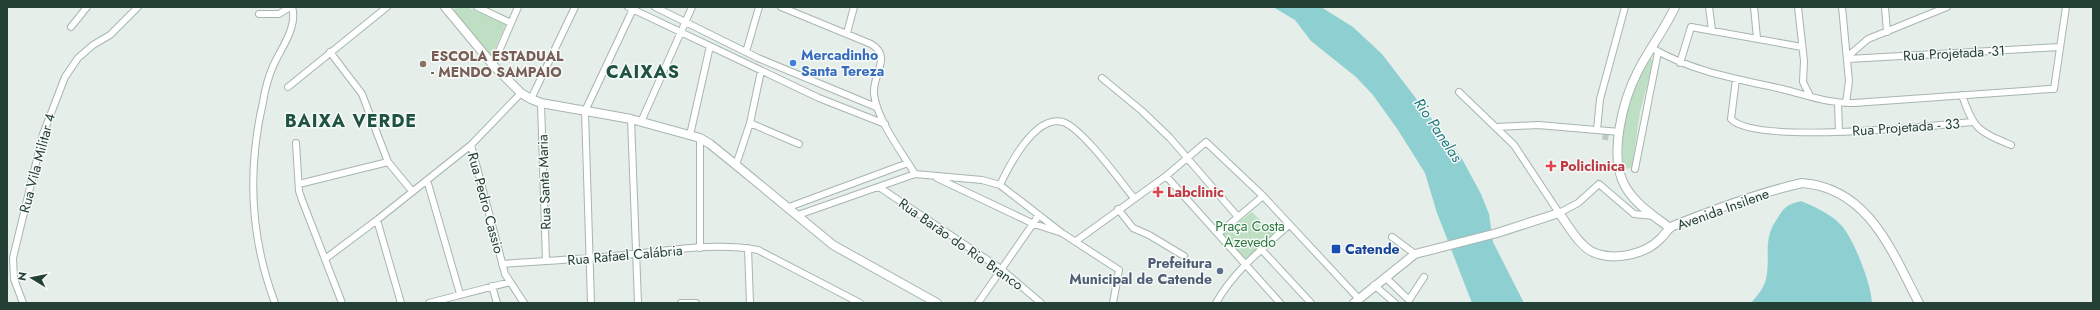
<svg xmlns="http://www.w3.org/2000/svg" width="2100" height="310" font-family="Jost,sans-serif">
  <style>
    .green { fill: #bedfc3 }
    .water { fill: #8ed0d2 }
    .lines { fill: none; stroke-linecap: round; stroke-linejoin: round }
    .minor-tunnel { stroke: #becbc5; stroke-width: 6; stroke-dasharray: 6 3; stroke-linecap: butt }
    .minor-casing { stroke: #a7b6af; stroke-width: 8 }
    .tertiary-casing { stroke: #a7b6af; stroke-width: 10 }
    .minor { stroke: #fff; stroke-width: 6 }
    .tertiary { stroke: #fff; stroke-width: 8 }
    .shop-dot { fill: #3f7fe0; stroke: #f6faf8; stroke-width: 1.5 }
    .education-dot { fill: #8d6e63; stroke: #f6faf8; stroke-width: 1.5 }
    .health-dot { fill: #e0444e; stroke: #f6faf8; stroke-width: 1.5 }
    .transit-dot { fill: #1a4fb4; stroke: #f6faf8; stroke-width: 1.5 }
    .service-dot { fill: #5c6f8a; stroke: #f6faf8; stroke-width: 1.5 }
    .labels { text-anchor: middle; stroke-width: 3; stroke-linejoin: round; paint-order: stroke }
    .street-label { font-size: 14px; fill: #244035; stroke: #f6faf8 }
    .shop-label { font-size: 14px; font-weight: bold; fill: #366cbe; stroke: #f6faf8; text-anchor: start }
    .education-label { font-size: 14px; font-weight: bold; fill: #785e54; stroke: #f6faf8; text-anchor: start }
    .health-label { font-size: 14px; font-weight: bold; fill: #be3a42; stroke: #f6faf8; text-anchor: start }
    .park-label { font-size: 14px; fill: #2e7741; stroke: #f6faf8 }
    .transit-label { font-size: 14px; font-weight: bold; fill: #164399; stroke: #f6faf8; text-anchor: start }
    .service-label { font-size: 14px; font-weight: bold; fill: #4e5e75; stroke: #f6faf8; text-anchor: end }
    .water-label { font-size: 15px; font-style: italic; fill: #1d797d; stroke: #f6faf8 }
    .district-label { font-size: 18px; font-weight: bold; letter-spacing: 1px; fill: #1f5340; stroke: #f6faf8 }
  </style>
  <rect width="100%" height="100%" fill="#e5eee9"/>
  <!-- green -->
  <path class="green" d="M456 7H467L506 24 492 56 453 11Z
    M1651 58 1653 63 1640 112 1632 168 1624 169C1619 144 1626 109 1636 85 1640 76 1646 67 1651 58Z
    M1252 212 1275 235 1245 260 1222 235Z"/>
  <!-- water -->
  <path class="water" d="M1273 7H1321L1353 27 1382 54 1461 157 1481 194 1489 214 1493 242 1524 303H1472L1437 213 1425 173 1398 130 1373 95 1356 77 1311 41 1295 20Z
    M1801 201C1815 207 1829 213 1840 224 1853 236 1872 286 1872 303H1751C1757 296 1764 288 1766 279 1771 256 1762 240 1777 219 1785 206 1787 205 1801 201Z"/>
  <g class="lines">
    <!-- minor-tunnel -->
    <path class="minor-tunnel" d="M1605 140 1607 127"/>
    <!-- minor casing -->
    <g class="minor-casing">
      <path id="minor" d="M477 7 511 23
        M628 7 819 98 885 124
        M655 7 758 58 876 107
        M781 7 871 44C893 57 872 74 874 94 877 120 901 151 915 174
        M1709 7 1712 30
        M1754 7 1757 38
        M1798 7 1804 61 1803 82 1810 96
        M1842 7 1849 81 1846 103
        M1885 7 1887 32
        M259 14H279L290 7
        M71 27 87 7
        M847 33 854 7
        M1652 48C1693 72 1737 79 1782 89 1807 95 1829 104 1854 103L2050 89H2054L2066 7
        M330 52 362 94 388 162 412 191
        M746 52 759 7
        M1847 57 1868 39 1947 7
        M1848 59 2060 47
        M1680 63 1691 27 1802 47
        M493 65 518 7
        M1102 78 1142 111 1170 138 1238 217
        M1736 79 1731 119C1755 145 1932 126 1972 122
        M288 87 387 7
        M1459 92 1514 145 1559 213 1578 203 1599 184 1634 214 1654 216
        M1962 95C1974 130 1978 131 2011 145
        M531 99 575 7
        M541 103 546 261
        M1838 103 1839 132
        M631 119 638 303
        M641 122 692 7
        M750 123 799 144
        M1497 127 1538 125 1620 132
        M1597 130 1600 99 1625 7
        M690 135 710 46
        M700 138V248
        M296 143 299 191 302 200 342 303
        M471 145 505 274 524 303
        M736 165 750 123 761 71
        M1635 169 1658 52
        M1166 176 1280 303
        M937 178 1034 224 1062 233 1119 270 1113 303
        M427 180 460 294
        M299 184 388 162
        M1000 185C1009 166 1035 114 1063 122 1083 129 1119 180 1134 198
        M879 187 1001 269 1041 303
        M789 207 908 163
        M1118 209 1133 228 1149 235 1184 256
        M798 215 915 174 982 180 1000 185 1062 233
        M377 220 401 303
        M1218 234 1263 196
        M1392 237 1415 254
        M1076 241 1166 176 1206 142 1263 196 1359 299
        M748 248 750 303
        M1261 249 1311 303
        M325 259 377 220 471 145 521 93
        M502 264C543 261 583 259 624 255 668 251 714 242 758 250L860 303
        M1385 277 1409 300 1424 277
        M1374 285 1395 303
        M492 286 497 303
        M23 303 14 279 13 258 43 134 65 77 78 58 93 45 110 35 138 7
        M275 303C250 237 247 171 263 102 265 89 269 75 274 64 282 47 298 26 292 7
        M429 303 510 282
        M591 303 585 111 634 7
        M681 303H696
        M978 303 1039 215
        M1216 303C1234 271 1262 249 1289 225"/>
    </g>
    <!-- tertiary casing -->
    <g class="tertiary-casing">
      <path id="tertiary" d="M445 7 493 65 521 93 531 99 541 103 631 119 700 138 710 144 736 165 833 245 937 303
        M1670 228C1654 216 1635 204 1625 186 1608 156 1623 100 1638 71 1649 49 1665 29 1675 7
        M1354 303 1415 254 1497 233 1559 213C1569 226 1581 250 1598 254 1617 260 1646 254 1660 239 1665 235 1667 229 1673 226 1715 209 1758 193 1802 183 1869 188 1892 252 1919 303"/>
    </g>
    <!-- minor -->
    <use href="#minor" class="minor"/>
    <!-- tertiary -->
    <use href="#tertiary" class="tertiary"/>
  </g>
  <!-- markers -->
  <circle class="shop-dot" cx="793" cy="63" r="4"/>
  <circle class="education-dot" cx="423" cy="64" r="4"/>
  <g class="health-dot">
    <path d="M1549 160h4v4h4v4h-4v4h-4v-4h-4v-4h4z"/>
    <path d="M1156 186h4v4h4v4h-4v4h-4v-4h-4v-4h4z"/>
  </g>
  <rect class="transit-dot" x="1331" y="244" width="10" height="10" rx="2"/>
  <circle class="service-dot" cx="1220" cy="271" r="4"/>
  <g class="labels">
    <!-- street labels -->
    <g class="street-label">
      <text transform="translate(1954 53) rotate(-3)" y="5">Rua Projetada -31</text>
      <text transform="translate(1906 127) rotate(-4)" y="5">Rua Projetada - 33</text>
      <text transform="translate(37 163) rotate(-75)" y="5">Rua Vila Militar 4</text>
      <text transform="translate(544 182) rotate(-92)" y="5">Rua Santa Maria</text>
      <text transform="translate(486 203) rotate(75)" y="5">Rua Pedro Cassio</text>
      <text transform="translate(1723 209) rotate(-20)" y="5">Avenida Insilene</text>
      <text transform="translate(961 244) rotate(35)" y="5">Rua Barão do Rio Branco</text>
      <text transform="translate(625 255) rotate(-5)" y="5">Rua Rafael Calábria</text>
    </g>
    <!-- shop labels -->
    <g class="shop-label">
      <text x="801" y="60">Mercadinho<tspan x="801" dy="16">Santa Tereza</tspan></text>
    </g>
    <!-- education labels -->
    <g class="education-label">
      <text x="431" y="61">ESCOLA ESTADUAL<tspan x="431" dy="16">- MENDO SAMPAIO</tspan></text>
    </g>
    <!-- health labels -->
    <g class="health-label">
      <text x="1560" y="171">Policlinica</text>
      <text x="1167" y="197">Labclinic</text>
    </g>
    <!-- park labels -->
    <g class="park-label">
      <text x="1250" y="231">Praça Costa<tspan x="1250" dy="16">Azevedo</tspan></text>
    </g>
    <!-- transit labels -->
    <g class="transit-label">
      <text x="1345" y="254">Catende</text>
    </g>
    <!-- service labels -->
    <g class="service-label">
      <text x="1212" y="268">Prefeitura<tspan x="1212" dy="16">Municipal de Catende</tspan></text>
    </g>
    <!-- water labels -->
    <g class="water-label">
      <text transform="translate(1438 130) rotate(56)" y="5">Rio Panelas</text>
    </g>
    <!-- district labels -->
    <g class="district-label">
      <text x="643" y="78">CAIXAS</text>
      <text x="351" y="127">BAIXA VERDE</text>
    </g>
  </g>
  <!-- border -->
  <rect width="2100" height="310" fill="none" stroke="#244035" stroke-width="16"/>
  <!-- north arrow -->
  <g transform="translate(32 278) rotate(280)" stroke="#f6faf8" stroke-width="3" paint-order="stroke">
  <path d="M0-3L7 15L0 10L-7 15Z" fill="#244035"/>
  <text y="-6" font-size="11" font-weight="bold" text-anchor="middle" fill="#244035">N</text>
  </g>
</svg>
